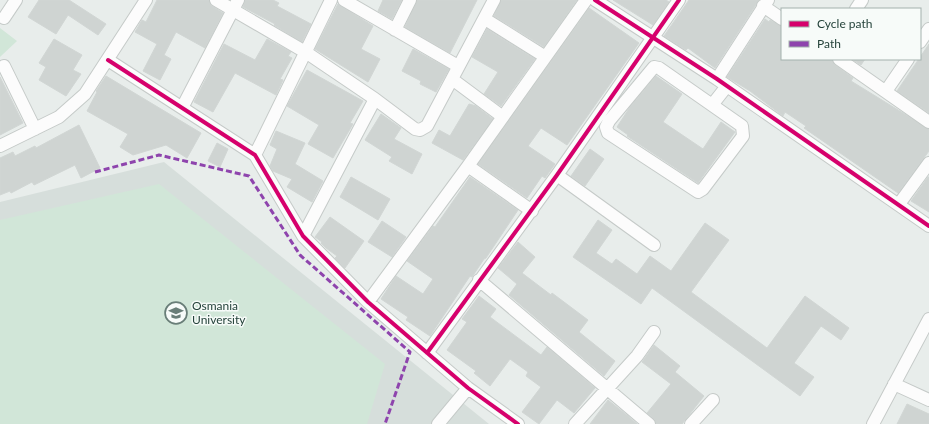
<svg xmlns="http://www.w3.org/2000/svg" width="929" height="424" font-family="Lato,sans-serif">
  <style>
    .built { fill: #d6dedb }
    .green { fill: #d1e6d8 }
    .building { fill: #cfd4d2; stroke: #d1d6d4 }
    .lines { fill: none; stroke-linecap: round; stroke-linejoin: round }
    .minor-casing { stroke: #c5cac8; stroke-width: 14 }
    .minor { stroke: #fcfcfc; stroke-width: 12 }
    .quiet { stroke: #8e44ad; stroke-width: 3; stroke-dasharray: 6 3; stroke-linecap: butt }
    .cycleway-casing { stroke: #f7fbf9; stroke-width: 6 }
    .cycleway { stroke: #d6006c; stroke-width: 4 }
    .labels { text-anchor: middle; stroke-width: 3; stroke-linejoin: round; paint-order: stroke }
    .poi-label { font-size: 12px; fill: #24423a; stroke: #f7fbf9; text-anchor: start }
  </style>
  <rect width="100%" height="100%" fill="#e8edeb"/>
  <!-- built -->
  <path class="built" d="M164 162 489 424H0V202Z"/>
  <!-- green -->
  <path class="green" d="M0 28 17 41 0 57Z
    M159 184 385 364 367 424H0V220Z"/>
  <!-- building -->
  <path class="building" d="M39 0H69L106 24 98 35 68 15 56 34 28 17Z
    M157 0H209L212 6 223 13 205 48 176 32 164 55 171 59 160 80 143 71 157 44 135 32 142 20 146 22Z
    M245 0H273L279 3 277 6 311 24 302 42 274 25 275 24 243 7Z
    M383 0H402L392 19 378 11Z
    M417 0H477L450 53 405 27Z
    M501 0H577L544 47 494 16Z
    M613 0H666L669 2 653 25Z
    M689 0H759L715 68 688 48 686 50 664 36Z
    M338 4 373 26 361 49 380 59 368 82 315 49Z
    M589 8 639 43 567 145 541 128 528 146 555 164 545 178 542 176 527 198 478 164Z
    M765 19 769 22 770 20 782 26V59H832L835 65 853 78 851 81 929 129V151L898 193 804 128 806 126 785 112 783 116 750 91 727 77Z
    M487 29 535 59 501 106 484 94 498 72 472 57Z
    M54 39 82 55 73 70 81 74 66 96 39 80 46 67 39 63Z
    M267 39 291 52 288 56 292 58 280 79 283 80 276 95 235 73 213 112 194 102 224 44 255 60Z
    M929 44V113L897 91Z
    M413 49 449 69 436 92 420 84 421 81 402 71Z
    M852 59H865L861 65Z
    M307 70 363 101 350 123 353 124 333 158 308 144 319 125 287 106Z
    M106 76 201 133 187 158 166 145 133 155 120 147 128 134 87 111 97 92 96 91Z
    M656 76 682 94 663 122 703 149 721 122 735 132 698 183 627 136 628 135 617 127 630 107Z
    M0 77 23 123 0 135Z
    M469 104 476 106 493 119 463 160 432 143 439 130 450 136Z
    M381 114 401 128 394 139 422 154 412 174 389 161 392 157 365 140Z
    M79 125 100 168 81 178 75 165 34 185 32 182 11 193 10 191 0 195V158L13 152 15 156 35 146 36 148Z
    M276 131 305 143 295 164 323 181 312 202 287 187 292 179 273 171 270 166 277 149 270 145Z
    M217 143 228 149 220 167 208 161Z
    M590 149 604 159 585 186 571 176Z
    M351 177 390 199 378 220 340 197Z
    M470 177 518 210 486 258 484 259 472 277 470 276 430 336 406 320 408 317 381 299 396 276 423 294 433 279 407 261 433 226 435 227Z
    M928 177H929V212L911 201Z
    M330 217 364 241 345 268 335 258 337 256 326 248 321 243 322 242 315 237Z
    M598 220 612 230 596 253 612 264 616 259 637 274 650 256 671 271 705 223 729 240 691 292 767 348 805 296 849 328 841 340 821 326 794 363 814 377 800 396 652 288 641 304 573 257Z
    M382 221 406 237 392 257 368 242Z
    M518 242 535 257 522 273 551 295 552 293 588 320 579 332 615 361 604 376 509 295 517 284 498 268Z
    M479 296 496 309 490 317 541 355 547 347 595 388 574 413 557 400 539 424 522 412 541 387 526 376 528 372 510 359 490 386 474 373 476 371 447 350 467 322 462 319Z
    M654 345 680 366 675 372 704 396 682 424H656L654 419 647 413 671 384 642 362Z
    M608 400 628 416 637 424H590Z
    M907 404 929 414V424H897Z"/>
  <g class="lines">
    <!-- minor casing -->
    <g class="minor-casing">
      <path id="minor" d="M216 0 307 53 375 99 303 236
        M344 0 458 66
        M595 0 717 79 929 226
        M763 6 782 19
        M856 9 862 0
        M4 18 16 0
        M485 19 544 56
        M395 30 410 0
        M920 42 929 29
        M839 59 929 122
        M108 60 255 155 303 236 368 302 468 388 518 424
        M4 66 35 129
        M654 67 659 68 742 126 743 136 703 189 698 192 608 133 606 127 609 121Z
        M452 79 503 117
        M717 79 768 0
        M886 91 908 59
        M375 99 415 129 420 130 427 126 494 0
        M712 105 727 86
        M183 106 238 0
        M0 146 59 117 85 94 146 0
        M255 155 331 0
        M468 166 532 211
        M557 175 654 245
        M899 204 929 163
        M479 280 649 424
        M368 302 468 166 586 0
        M427 353 557 175 679 0
        M894 384 929 400
        M438 424 468 388
        M575 424 637 356 654 332
        M691 424 713 400
        M873 424 929 319"/>
    </g>
    <!-- minor -->
    <use href="#minor" class="minor"/>
    <!-- quiet -->
    <path class="quiet" d="M95 172 159 155 249 176 300 255 410 352 385 424"/>
    <!-- cycleway casing -->
    <g class="cycleway-casing">
      <path id="cycleway" d="M595 0 717 79 929 226
        M108 60 255 155 303 236 368 302 468 388 518 424
        M427 353 557 175 679 0"/>
    </g>
    <!-- cycleway -->
    <use href="#cycleway" class="cycleway"/>
  </g>
  <!-- icons -->
  <defs>
    <g id="university-ring" transform="scale(1.15)"><circle r="9.5" fill="#f7fbf9" stroke="#697e78" stroke-width="1.5"/><path d="M0-5L7-2L0 1L-7-2ZM-4 1L0 2.5L4 1V4Q0 6-4 4Z" fill="#697e78"/></g>
  </defs>
  <g fill-rule="evenodd">
    <use href="#university-ring" x="176" y="313"/>
  </g>
  <g class="labels">
    <!-- poi labels -->
    <g class="poi-label">
      <text x="192" y="310">Osmania<tspan x="192" dy="14">University</tspan></text>
    </g>
  </g>
  <!-- legend -->
  <rect x="781" y="8" width="140" height="52" fill="#f7fbf9" stroke="#a3b1ad"/>
  <rect x="789" y="21" width="20" height="6" fill="#d6006c" stroke="#a3b1ad"/>
  <text x="817" y="28" font-size="12" fill="#24423a">Cycle path</text>
  <rect x="789" y="41" width="20" height="6" fill="#8e44ad" stroke="#a3b1ad"/>
  <text x="817" y="48" font-size="12" fill="#24423a">Path</text>
</svg>
